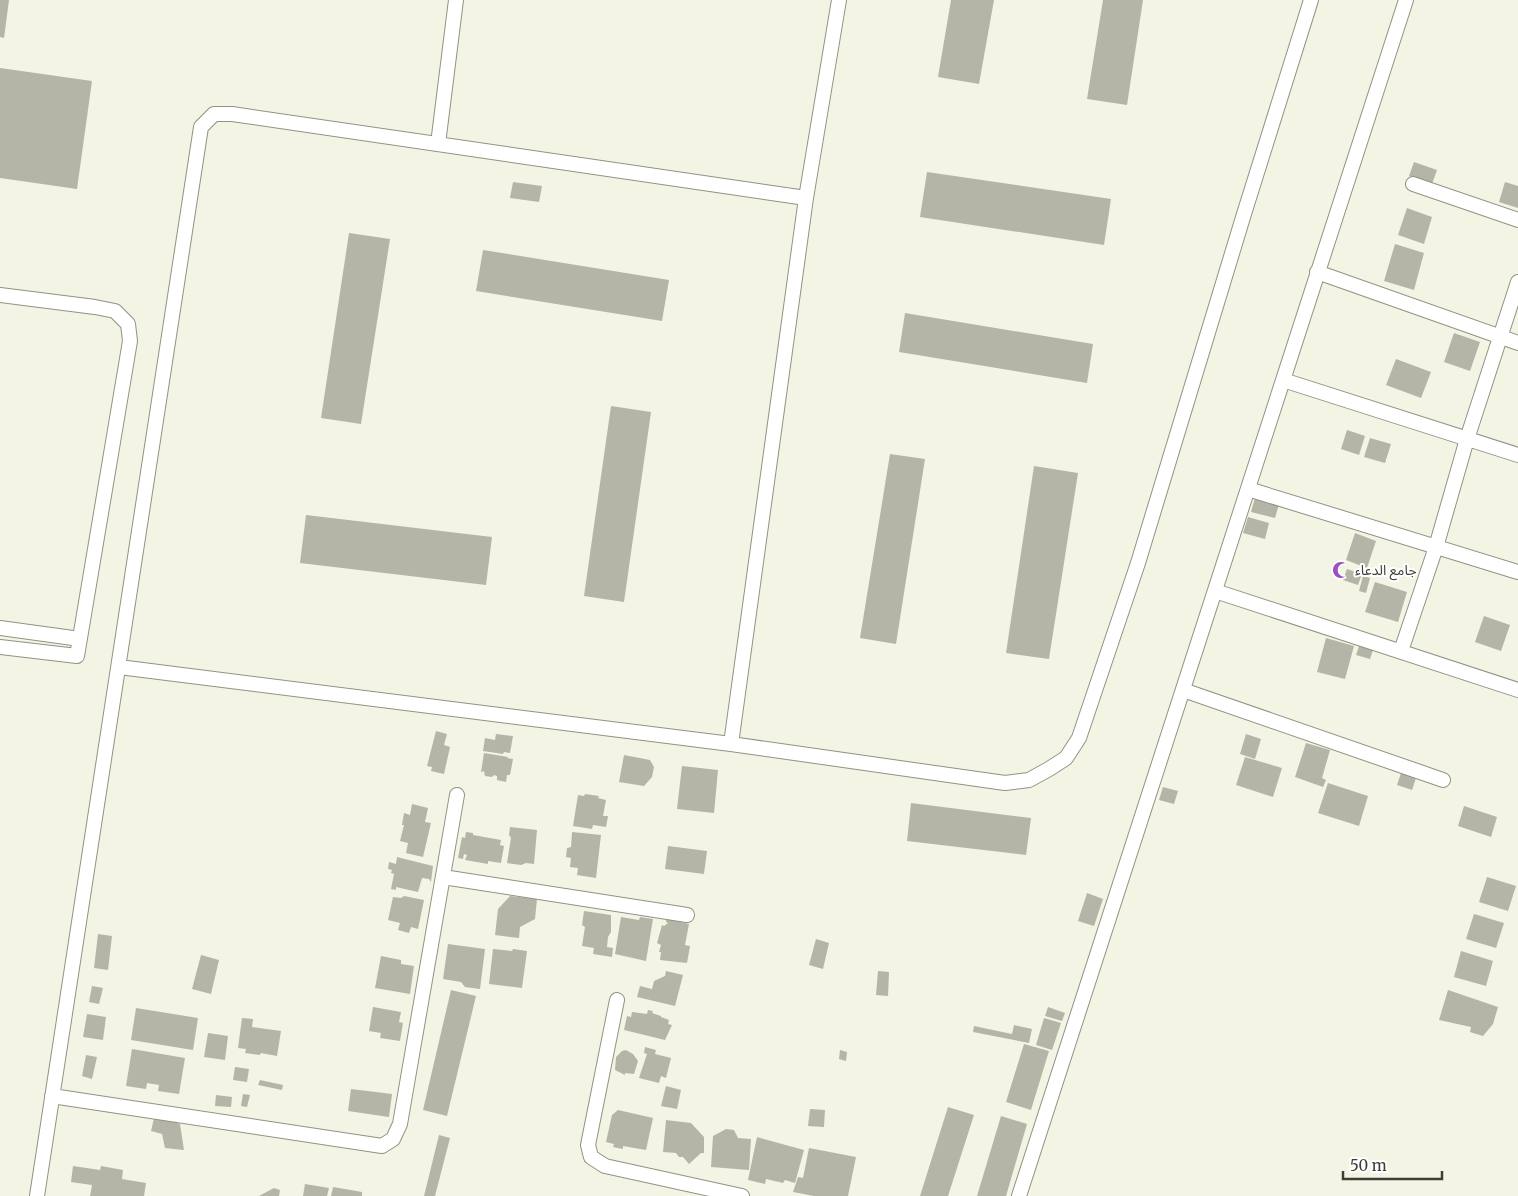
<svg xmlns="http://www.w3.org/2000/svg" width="1518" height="1196" font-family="Merriweather,'Noto Sans Arabic',serif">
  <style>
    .building { fill: #b5b5a7 }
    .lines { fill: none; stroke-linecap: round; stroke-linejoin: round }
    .minor-casing { stroke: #929284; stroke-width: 16 }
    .minor { stroke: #fff; stroke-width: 14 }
    .labels { text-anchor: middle; stroke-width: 4; stroke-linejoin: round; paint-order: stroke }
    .poi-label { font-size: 14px; fill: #3d3c37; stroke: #fff; text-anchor: start }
  </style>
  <rect width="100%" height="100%" fill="#f4f4e5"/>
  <!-- building -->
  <path class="building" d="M0 0H9L4 38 0 37Z
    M951 0H994L979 84 938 77Z
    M1103 0H1143L1127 105 1087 99Z
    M0 68 92 81 77 189 0 178Z
    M1414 162 1437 170 1432 184 1409 176Z
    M927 172 1111 199 1104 245 920 217Z
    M513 182 542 186 539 202 510 198Z
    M1505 182 1518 186V208L1499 202Z
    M1407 208 1432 217 1424 244 1398 235Z
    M349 233 390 239 361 424 321 418Z
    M1395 244 1424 253 1414 290 1384 281Z
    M483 250 669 280 662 321 476 291Z
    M905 313 1093 344 1087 383 899 352Z
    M1454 333 1480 342 1470 371 1444 362Z
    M1396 359 1431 372 1421 398 1386 385Z
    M611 406 651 412 624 602 584 596Z
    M1347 430 1365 436 1359 455 1341 449Z
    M1370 438 1391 444 1385 463 1364 457Z
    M890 454 925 459 896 644 860 638Z
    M1034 466 1078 473 1049 659 1006 653Z
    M1258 487 1282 494 1275 518 1251 512Z
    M306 515 492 537 486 585 300 563Z
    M1248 517 1269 523 1265 539 1243 533Z
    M1355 533 1376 541 1367 568 1346 560Z
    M1347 569 1362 574 1358 585 1343 580Z
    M1363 576 1370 578 1366 593 1359 591Z
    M1375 582 1407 592 1398 622 1365 612Z
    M1484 616 1510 625 1501 651 1475 642Z
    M1326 638 1354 646 1345 679 1317 672Z
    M1360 643 1374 647 1370 659 1356 655Z
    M436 731 447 734 444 745 450 747 444 774 431 771 432 767 427 766Z
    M496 734 513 736 510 753 504 752 503 754 483 751 485 738 495 740Z
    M1246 734 1261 739 1255 759 1240 754Z
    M1306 743 1330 750 1322 778 1326 780 1323 787 1295 777Z
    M484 753 508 757 507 758 513 759 510 775H507L506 782 497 780V776L494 775 492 777 485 776 484 771 481 772Z
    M624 755 650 760 654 767 652 777 644 786 619 782Z
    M1245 757 1282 768 1273 797 1236 785Z
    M682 766 718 770 714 813 677 809Z
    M1401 773 1416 778 1412 790 1397 785Z
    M1328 783 1368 796 1359 826 1318 813Z
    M1163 787 1178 791 1174 804 1159 800Z
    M585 794 599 796 598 798 606 800 603 816H608L606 827 593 825 592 829 573 826 578 795 584 796Z
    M911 803 1031 818 1026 855 907 841Z
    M412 804 428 808 425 822 431 823 423 857 406 853 408 843 400 841 404 825H402L404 813 410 815Z
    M1464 806 1497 817 1491 837 1458 826Z
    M510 827 537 830 534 864 526 863 521 865 507 863 511 838 509 835Z
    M466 832 473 833V835L501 840 500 845 504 846 501 863 488 861V864L465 860 467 855 464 854 463 859 458 858 462 837 465 838Z
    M572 832 601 835 596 878 577 875 578 868 570 867 571 858 566 857 567 848 571 847Z
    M668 846 707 851 704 874 665 869Z
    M397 857 433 866 431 882 429 879 422 878 418 892 396 887V890L391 889 394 874 391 873 392 870 388 869 389 862 396 864Z
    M1487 877 1516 886 1508 911 1479 902Z
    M1087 893 1103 899 1094 926 1078 921Z
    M404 896 424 900 418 929 411 927 409 933 398 930 400 923 388 920 393 897 401 898Z
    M510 896 537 899 535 919 520 927 519 938 495 935 498 909Z
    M584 911 611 915V932L608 937 607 947 613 948 612 957 593 954 594 948 582 946 585 927 582 925Z
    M1474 914 1504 923 1496 948 1466 939Z
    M621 917 639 920 640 917 653 919 646 961 615 954Z
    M666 918 689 924 685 945 690 946 687 963 660 960 661 952H659L661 945 657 943 662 925 664 926 668 923 666 922Z
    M98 934 112 936 108 970 94 968Z
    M816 939 829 943 823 969 809 965Z
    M448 944 485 949 480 989 465 987 461 982 443 979Z
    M493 949 512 951 513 949 527 951 522 988 489 984Z
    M1461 951 1493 961 1486 986 1454 977Z
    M201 955 219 960 211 994 192 989Z
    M381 956 401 960V964L414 966 410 994 375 988Z
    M666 971 683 975 675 1006 637 997 640 986 652 989 654 981 665 976Z
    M878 971 889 972 888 996 876 995Z
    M92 986 103 988 99 1004 89 1002Z
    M451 990 476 996 447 1116 423 1110Z
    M1448 990 1498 1007 1493 1024 1483 1036 1470 1032 1471 1027 1439 1020Z
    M373 1007 401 1012 399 1022 403 1023 400 1041 380 1038 381 1033 369 1031Z
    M1048 1007 1065 1013 1062 1021 1045 1016Z
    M136 1008 198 1018 193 1050 131 1040Z
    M648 1010 653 1011 652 1013 661 1016V1017L669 1020 668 1024 672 1025 665 1040 624 1030 627 1016 631 1017 632 1012 647 1014Z
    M87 1014 106 1017 103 1040 83 1037Z
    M242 1018 253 1019 252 1027 281 1031 277 1056 261 1053 260 1055 245 1053 246 1049 238 1048Z
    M1044 1018 1061 1023 1052 1050 1036 1045Z
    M1014 1025 1032 1029 1029 1043 973 1032 974 1026 1012 1034Z
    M208 1033 228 1036 225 1060 204 1057Z
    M1024 1044 1049 1051 1031 1110 1006 1102Z
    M645 1047 656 1050 655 1054 671 1058 666 1078 661 1076 659 1083 639 1078 647 1054 644 1053Z
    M132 1049 185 1058 179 1094 158 1091 159 1085 147 1083 146 1089 126 1086Z
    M626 1050 633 1054 638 1061 634 1074 625 1073V1075L615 1070 616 1057 622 1051Z
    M840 1050 847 1052 846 1061 839 1059Z
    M86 1055 97 1057 92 1079 82 1076Z
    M235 1067 249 1069 247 1082 233 1080Z
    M260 1080 283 1085 282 1090 258 1085Z
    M666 1086 681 1090 677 1109 661 1106Z
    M351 1089 392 1094 389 1117 348 1111Z
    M243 1094 250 1095 247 1107 241 1106Z
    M216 1095 232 1097 231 1107 215 1106Z
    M948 1107 974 1115 948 1196H920Z
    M810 1109 825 1110 824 1127 808 1126Z
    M618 1110 653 1118 646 1150 623 1146V1149L613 1147 614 1144 606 1142 612 1115Z
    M155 1114 180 1124 184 1150 165 1148 162 1134 151 1131Z
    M1001 1116 1027 1124 1006 1196H977Z
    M666 1120 691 1123 704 1137V1153H701L689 1164 683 1157H679L676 1153 663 1152Z
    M726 1129 734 1130 738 1138 751 1139 749 1170 711 1167 713 1136Z
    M439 1135 450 1138 435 1196H424Z
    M757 1137 804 1150 795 1183 785 1180 783 1183 766 1179 765 1184 748 1180Z
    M809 1148 856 1157 848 1196H814L793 1192 798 1177 803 1178Z
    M73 1166 100 1170 101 1166 123 1170 122 1179 146 1183 144 1196H90L92 1185 71 1182Z
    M305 1184 329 1188 327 1196H303Z
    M333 1187 362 1192V1196H331Z
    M274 1188 280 1190 279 1196H259Z"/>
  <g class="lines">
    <!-- minor casing -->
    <g class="minor-casing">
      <path id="minor" d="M438 144 456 0
        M1413 184 1518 220
        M1317 272 1518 343
        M0 295 95 307 115 311 128 324 130 341 77 656 0 647
        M1283 380 1518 455
        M1248 489 1518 572
        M1215 591 1518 690
        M0 628 80 639
        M1401 651 1436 547 1467 439 1518 282
        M119 667 731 744 1005 783 1029 780 1049 769 1066 758 1079 738 1138 563 1244 214 1311 0
        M1183 690 1443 780
        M731 744 806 198 839 0
        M443 877 687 915
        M617 1000 588 1145 591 1157 605 1166 742 1196
        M52 1096 382 1146 393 1139 400 1124 457 795
        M37 1196 201 127 214 114H232L806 198
        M1019 1196 1406 0"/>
    </g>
    <!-- minor -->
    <use href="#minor" class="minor"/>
  </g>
  <!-- icons -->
  <defs>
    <g id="mosque-bare" transform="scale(1.35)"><path d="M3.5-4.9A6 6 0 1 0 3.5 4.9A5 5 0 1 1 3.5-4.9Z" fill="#9f4ebe" stroke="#fff" stroke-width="2.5" paint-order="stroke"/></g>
  </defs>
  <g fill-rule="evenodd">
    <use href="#mosque-bare" x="1341" y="570"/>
  </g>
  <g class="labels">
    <!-- poi labels -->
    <g class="poi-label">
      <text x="1355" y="575">جامع الدعاء</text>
    </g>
  </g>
  <!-- scale -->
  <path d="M1343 1171v8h99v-8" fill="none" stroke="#3d3c37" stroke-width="2.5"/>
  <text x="1350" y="1171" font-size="15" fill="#3d3c37" stroke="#ffffff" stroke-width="4" paint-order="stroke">50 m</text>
</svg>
